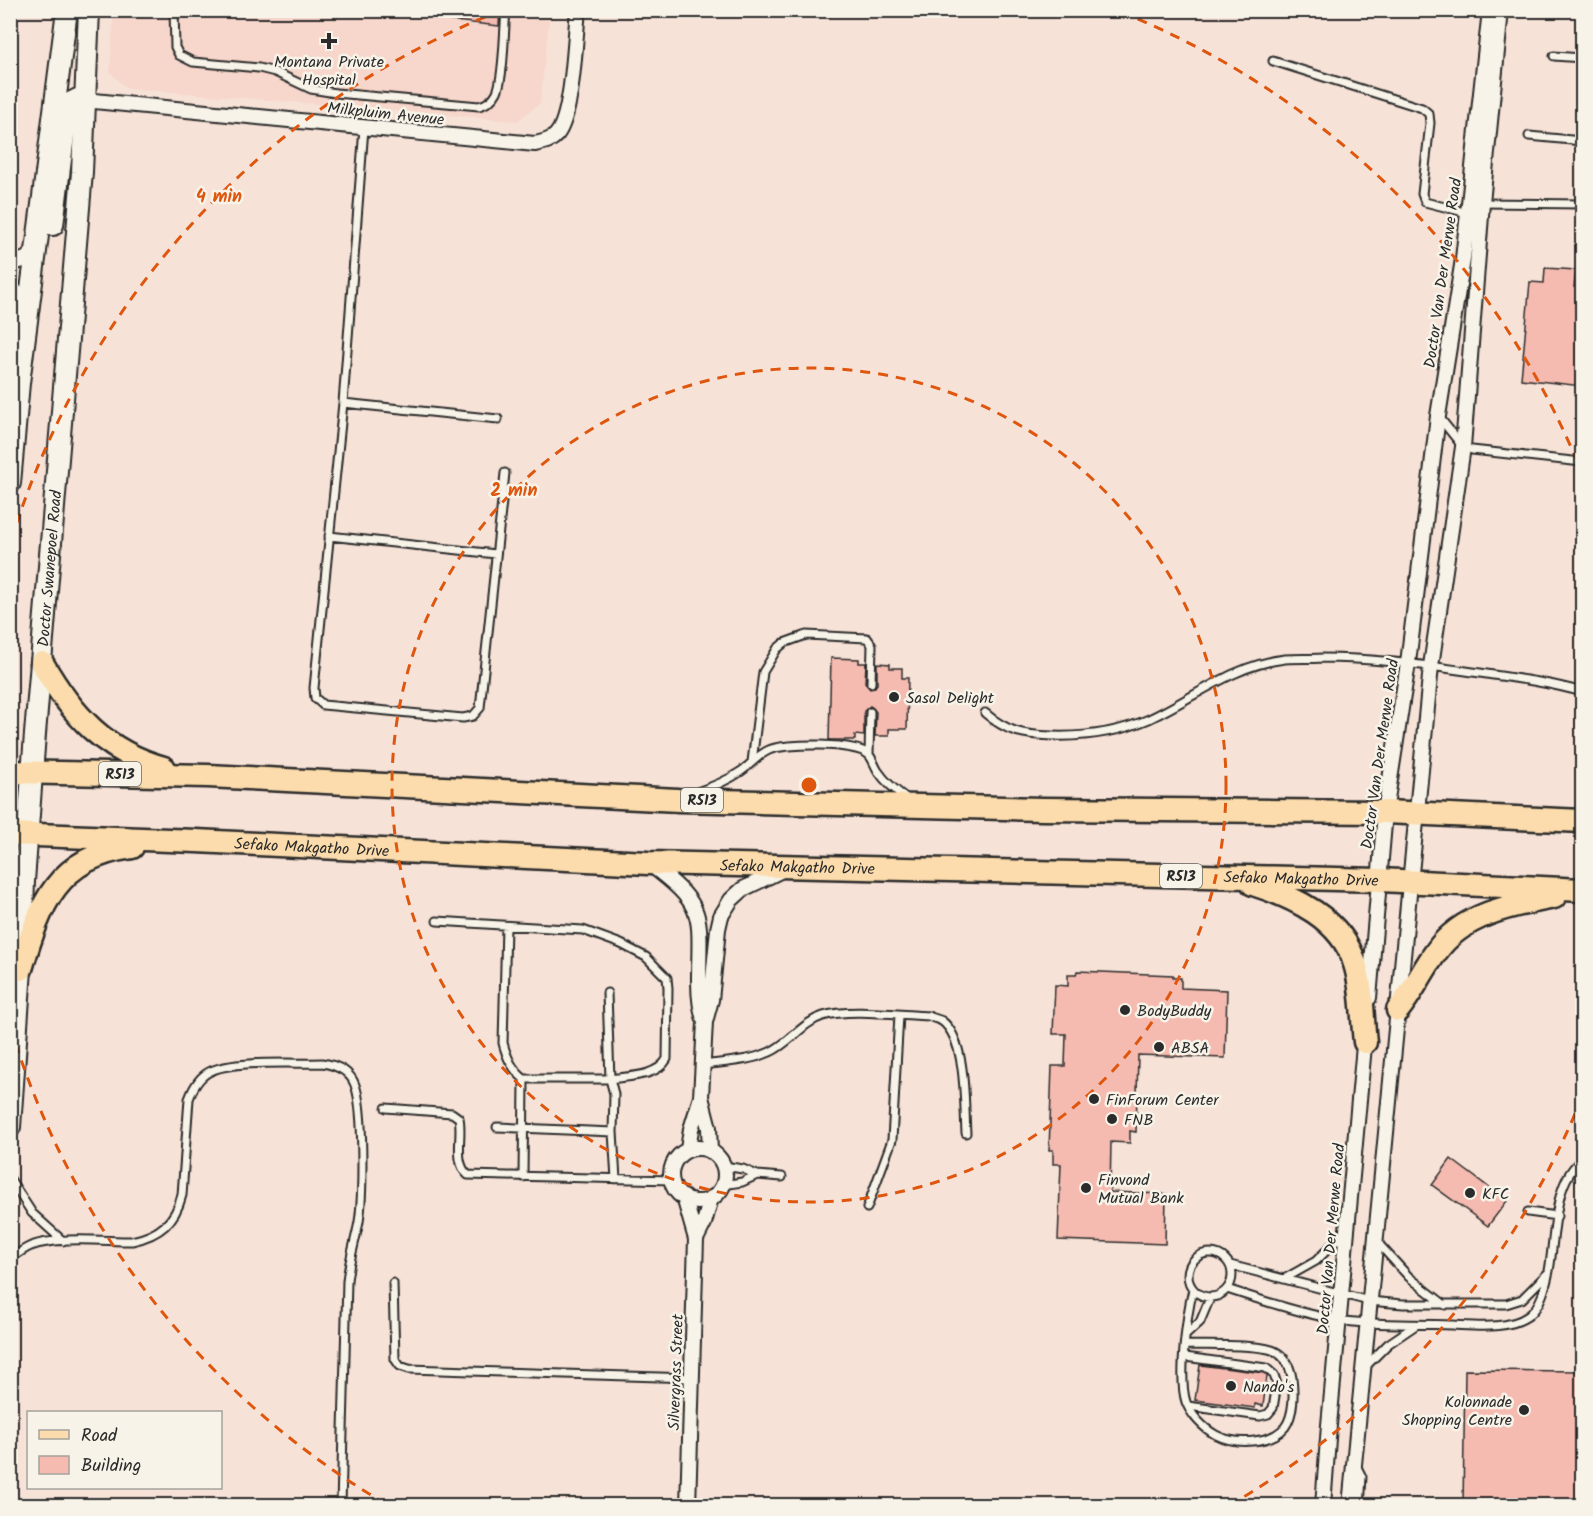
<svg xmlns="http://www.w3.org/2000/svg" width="1593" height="1516" font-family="Kalam,sans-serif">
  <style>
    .built { fill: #f7d6cb }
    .building { fill: #f6bbb0; stroke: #2b2b2b; stroke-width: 1.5 }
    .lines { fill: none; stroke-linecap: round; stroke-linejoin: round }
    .lane-casing { stroke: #2b2b2b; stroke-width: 11 }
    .street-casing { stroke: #2b2b2b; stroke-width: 18 }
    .secondary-casing { stroke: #2b2b2b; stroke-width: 24 }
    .primary-casing { stroke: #2b2b2b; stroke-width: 27 }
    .lane { stroke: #f7f3e8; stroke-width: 7 }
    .street { stroke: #f7f3e8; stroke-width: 14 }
    .secondary { stroke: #f7f3e8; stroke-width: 20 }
    .primary { stroke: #fcdcac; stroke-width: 22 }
    .ring { fill: none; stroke: #df570e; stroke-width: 3; stroke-dasharray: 10 8 }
    .poi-dot { fill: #2b2b2b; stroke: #f7f3e8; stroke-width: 2 }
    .labels { text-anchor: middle; stroke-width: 5; stroke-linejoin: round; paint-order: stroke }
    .shield { fill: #f7f3e8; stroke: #686764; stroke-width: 1.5 }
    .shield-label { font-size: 15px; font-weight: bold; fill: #2b2b2b }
    .poi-label { font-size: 16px; fill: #2b2b2b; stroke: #f7f3e8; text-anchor: start }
    .street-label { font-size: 16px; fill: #2b2b2b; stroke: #f7f3e8 }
    .centre { fill: #df570e; stroke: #f7f3e8; stroke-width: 3 }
    .ring-label { font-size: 18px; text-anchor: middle; font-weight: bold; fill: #df570e; stroke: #f7f3e8; stroke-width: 5; stroke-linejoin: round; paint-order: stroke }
  </style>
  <rect width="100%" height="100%" fill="#f7e2d7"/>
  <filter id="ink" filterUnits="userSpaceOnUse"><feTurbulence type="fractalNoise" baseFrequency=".0167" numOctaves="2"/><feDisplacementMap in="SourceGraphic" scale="12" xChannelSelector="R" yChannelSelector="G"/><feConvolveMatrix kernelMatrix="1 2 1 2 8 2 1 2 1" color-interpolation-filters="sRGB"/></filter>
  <g filter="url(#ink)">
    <!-- built -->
    <path class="built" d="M114 11H550L540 103 517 121 126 88 110 72Z"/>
    <!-- building -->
    <path class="building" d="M447 10H500L499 26 446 20Z
      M1545 268 1576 270 1574 287 1582 288V386L1521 379 1530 282 1544 283Z
      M831 658 859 659V663H866L865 683 870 689 874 688 877 684V663L890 664V668H902V678H908L907 729H889V736H875L876 712 873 708 870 706 864 711V736L855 735V740H829Z
      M1077 971 1173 975V978H1181V988L1227 990 1225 1058 1138 1055 1136 1132 1130 1131V1143L1111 1142 1110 1192 1166 1194 1165 1244 1058 1240 1061 1164H1053V1150H1049L1052 1066H1065L1066 1034H1053L1055 985 1068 986V975H1076Z
      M1451 1159 1507 1201 1488 1226 1432 1185Z
      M1200 1365 1264 1373 1267 1376 1263 1406 1255 1404V1408L1195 1400Z
      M1465 1370 1582 1371V1506H1463Z"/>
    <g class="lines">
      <!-- lane casing -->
      <g class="lane-casing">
        <path id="lane" d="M174 10 175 47 179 55 193 62 259 68 275 72 311 89 336 93 479 106C487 104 493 100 497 92 504 77 504 30 506 10
          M1554 56 1582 58
          M1273 61 1422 108 1429 114 1430 123 1422 194 1425 202 1468 213
          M364 128 343 403 314 688 315 698 323 705 463 718 473 716 480 708 505 473
          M1529 136 1582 141
          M1480 203 1582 204
          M343 403 498 419
          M1439 417 1463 447 1472 450 1582 462
          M329 536 496 554
          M985 713C1007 732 1023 735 1052 736 1084 737 1119 732 1149 719 1196 697 1233 665 1285 659 1297 658 1310 659 1322 658 1371 658 1418 664 1466 671 1505 677 1544 681 1582 692
          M869 755 870 712
          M752 762 763 672 777 649 784 643 806 635 867 638 872 645 871 683
          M697 792C712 787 727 781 740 772 750 766 757 755 769 750 784 743 857 742 869 755 873 759 875 767 878 771 886 783 897 792 909 800
          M437 921 583 930 621 944 646 957 667 978 668 988 667 1059C657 1077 628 1076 610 1079L614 1094 613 1132
          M506 926 503 1043C507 1058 512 1069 524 1079H610L607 993
          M703 1065C725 1062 750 1061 770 1052 790 1043 803 1022 823 1016 848 1008 901 1015 929 1016 932 1018 938 1019 942 1021 967 1040 964 1104 966 1133
          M386 1108 452 1113 459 1118C463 1136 453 1162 468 1175L672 1180
          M497 1127 613 1132 616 1179
          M724 1166 743 1169 757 1175 782 1177
          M523 1177 524 1079
          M10 1179 32 1213 63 1241
          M723 1185 742 1182 757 1175
          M867 1208 892 1140 899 1015
          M1528 1212 1557 1216
          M1377 1242 1409 1277 1445 1305
          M1188 1275a22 22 0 1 1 44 0a22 22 0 1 1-44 0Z
          M10 1259C17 1254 24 1249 31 1246 59 1236 102 1241 132 1241 160 1235 175 1222 182 1195L189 1099C193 1088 199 1076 211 1071 234 1060 295 1064 322 1063 336 1065 350 1071 355 1085 364 1109 363 1196 359 1222 355 1242 349 1261 347 1281L341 1506
          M1230 1265 1369 1301 1403 1304H1506L1522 1299 1547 1274
          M1284 1279 1316 1261 1346 1231
          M393 1283 395 1359 400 1366 409 1369 691 1378
          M1227 1289C1264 1301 1300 1313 1338 1320 1375 1326 1414 1323 1452 1325 1475 1326 1508 1330 1528 1316 1541 1307 1546 1285 1549 1271 1555 1239 1553 1180 1582 1160
          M1186 1335 1200 1322 1210 1298
          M1185 1345C1208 1346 1252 1344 1272 1350 1285 1355 1290 1366 1292 1378 1294 1392 1294 1415 1285 1427 1271 1444 1235 1445 1216 1435 1203 1428 1191 1415 1186 1402 1178 1377 1187 1314 1193 1289
          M1185 1357 1266 1368 1274 1375 1277 1384 1273 1408 1268 1414 1260 1416 1188 1406
          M1365 1367 1388 1344 1416 1325
          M1357 1467 1362 1477 1360 1506"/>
      </g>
      <!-- street casing -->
      <g class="street-casing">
        <path id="street" d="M84 100 535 144C543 142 551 141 556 135 573 117 575 37 578 10
          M10 264 26 259 37 248
          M10 285 20 297 27 312
          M651 865C708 908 699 915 699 981 699 995 700 1009 705 1022
          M1369 998 1385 812 1408 663 1438 416 1463 259 1490 10
          M701 1097 709 1128 710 1151
          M671 1175a27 27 0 1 1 54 0a27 27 0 1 1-54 0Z
          M688 1150 691 1129 701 1097 705 1022 711 1000 718 929 721 916 731 900 743 889 784 869
          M684 1197 696 1239 688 1506
          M696 1239 704 1223 711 1198
          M1323 1506 1329 1425 1365 1035
          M1350 1506 1431 666 1463 447 1482 203 1501 10"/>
      </g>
      <!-- secondary casing -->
      <g class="secondary-casing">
        <g id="secondary">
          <path d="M53 225 67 110 70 103 78 99 84 100"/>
          <path d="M10 483 19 383 67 10"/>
          <path id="s1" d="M10 1127 21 969 24 881 35 734 82 172 89 10"/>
        </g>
      </g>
      <!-- primary casing -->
      <g class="primary-casing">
        <g id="primary">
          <path d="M42 663C72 715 105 752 164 768"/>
          <path d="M10 772 208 776 678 800 1043 809 1385 812 1582 821"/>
          <path id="s2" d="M10 834 196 841 648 863 1380 880 1582 890"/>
          <path d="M1253 884C1294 897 1342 919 1355 964 1363 989 1362 1017 1365 1042"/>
          <path d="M21 969C40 904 57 857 132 847"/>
          <path d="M1398 1010C1413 992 1422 971 1436 952 1462 914 1512 905 1554 897"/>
        </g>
      </g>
      <!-- lane -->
      <use href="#lane" class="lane"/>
      <!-- street -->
      <use href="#street" class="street"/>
      <!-- secondary -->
      <use href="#secondary" class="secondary"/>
      <!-- primary -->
      <use href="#primary" class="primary"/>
    </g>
  </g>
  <!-- distance rings -->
  <g class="ring">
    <circle cx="809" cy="785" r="417"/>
    <path d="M1582 1097A834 834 0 0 1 1232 1504M386 1504A834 834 0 0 1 11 1029M11 541A834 834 0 0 1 497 12M1121 12A834 834 0 0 1 1582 473"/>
  </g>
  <!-- markers -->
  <g class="poi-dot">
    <path d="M326 32h6v6h6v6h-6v6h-6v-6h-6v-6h6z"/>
    <circle cx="894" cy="697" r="6"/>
    <circle cx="1125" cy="1010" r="6"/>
    <circle cx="1159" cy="1047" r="6"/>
    <circle cx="1094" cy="1099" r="6"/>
    <circle cx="1112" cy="1119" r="6"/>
    <circle cx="1086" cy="1188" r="6"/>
    <circle cx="1470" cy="1193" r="6"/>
    <circle cx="1231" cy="1386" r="6"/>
    <circle cx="1524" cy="1410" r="6"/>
  </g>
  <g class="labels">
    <!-- shield labels -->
    <g class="shield">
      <rect x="99" y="762" width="42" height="24" rx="4.5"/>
      <rect x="681" y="788" width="42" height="24" rx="4.5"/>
      <rect x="1160" y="864" width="42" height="24" rx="4.5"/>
    </g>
    <g class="shield-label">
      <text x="120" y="779">R513</text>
      <text x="702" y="805">R513</text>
      <text x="1181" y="881">R513</text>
    </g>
    <!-- poi labels -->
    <g class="poi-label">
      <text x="329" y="67" text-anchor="middle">Montana Private<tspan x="329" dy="18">Hospital</tspan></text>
      <text x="906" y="703">Sasol Delight</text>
      <text x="1137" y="1016">BodyBuddy</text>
      <text x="1171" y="1053">ABSA</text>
      <text x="1106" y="1105">FinForum Center</text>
      <text x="1124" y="1125">FNB</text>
      <text x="1098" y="1185">Finvond<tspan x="1098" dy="18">Mutual Bank</tspan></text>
      <text x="1482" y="1199">KFC</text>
      <text x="1243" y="1392">Nando's</text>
      <text x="1512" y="1407" text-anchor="end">Kolonnade<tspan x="1512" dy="18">Shopping Centre</tspan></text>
    </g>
    <!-- street labels -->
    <g class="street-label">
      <text transform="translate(386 113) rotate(6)" y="6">Milkpluim Avenue</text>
      <text transform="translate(1442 273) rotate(-82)" y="6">Doctor Van Der Merwe Road</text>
      <text dy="6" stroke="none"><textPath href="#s1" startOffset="560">Doctor Swanepoel Road</textPath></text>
      <text transform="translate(1379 754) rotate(-82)" y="6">Doctor Van Der Merwe Road</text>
      <text dy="6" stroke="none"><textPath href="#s2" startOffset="302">Sefako Makgatho Drive</textPath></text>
      <text dy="6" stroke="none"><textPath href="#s2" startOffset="788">Sefako Makgatho Drive</textPath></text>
      <text dy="6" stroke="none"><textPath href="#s2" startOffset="1292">Sefako Makgatho Drive</textPath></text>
      <text transform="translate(1330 1239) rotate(-85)" y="6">Doctor Van Der Merwe Road</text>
      <text transform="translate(675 1372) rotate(-88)" y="6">Silvergrass Street</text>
    </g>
  </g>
  <circle cx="809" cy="785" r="9" class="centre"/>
  <g class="ring-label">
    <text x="219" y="202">4 min</text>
    <text x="514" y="496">2 min</text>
  </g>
  <!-- margin -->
  <rect width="1593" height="1516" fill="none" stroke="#f7f3e8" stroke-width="36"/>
  <rect x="18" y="18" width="1557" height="1480" fill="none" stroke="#2b2b2b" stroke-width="2" filter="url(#ink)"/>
  <!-- legend -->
  <rect x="27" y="1411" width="195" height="78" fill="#f7f3e8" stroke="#a5a39c" stroke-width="1.5"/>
  <rect x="39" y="1430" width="30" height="9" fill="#fcdcac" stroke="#a5a39c" stroke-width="1.5"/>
  <text x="81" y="1441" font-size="18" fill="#2b2b2b">Road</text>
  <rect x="39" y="1456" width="30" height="18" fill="#f6bbb0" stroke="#a5a39c" stroke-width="1.5"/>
  <text x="81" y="1471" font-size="18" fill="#2b2b2b">Building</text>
</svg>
